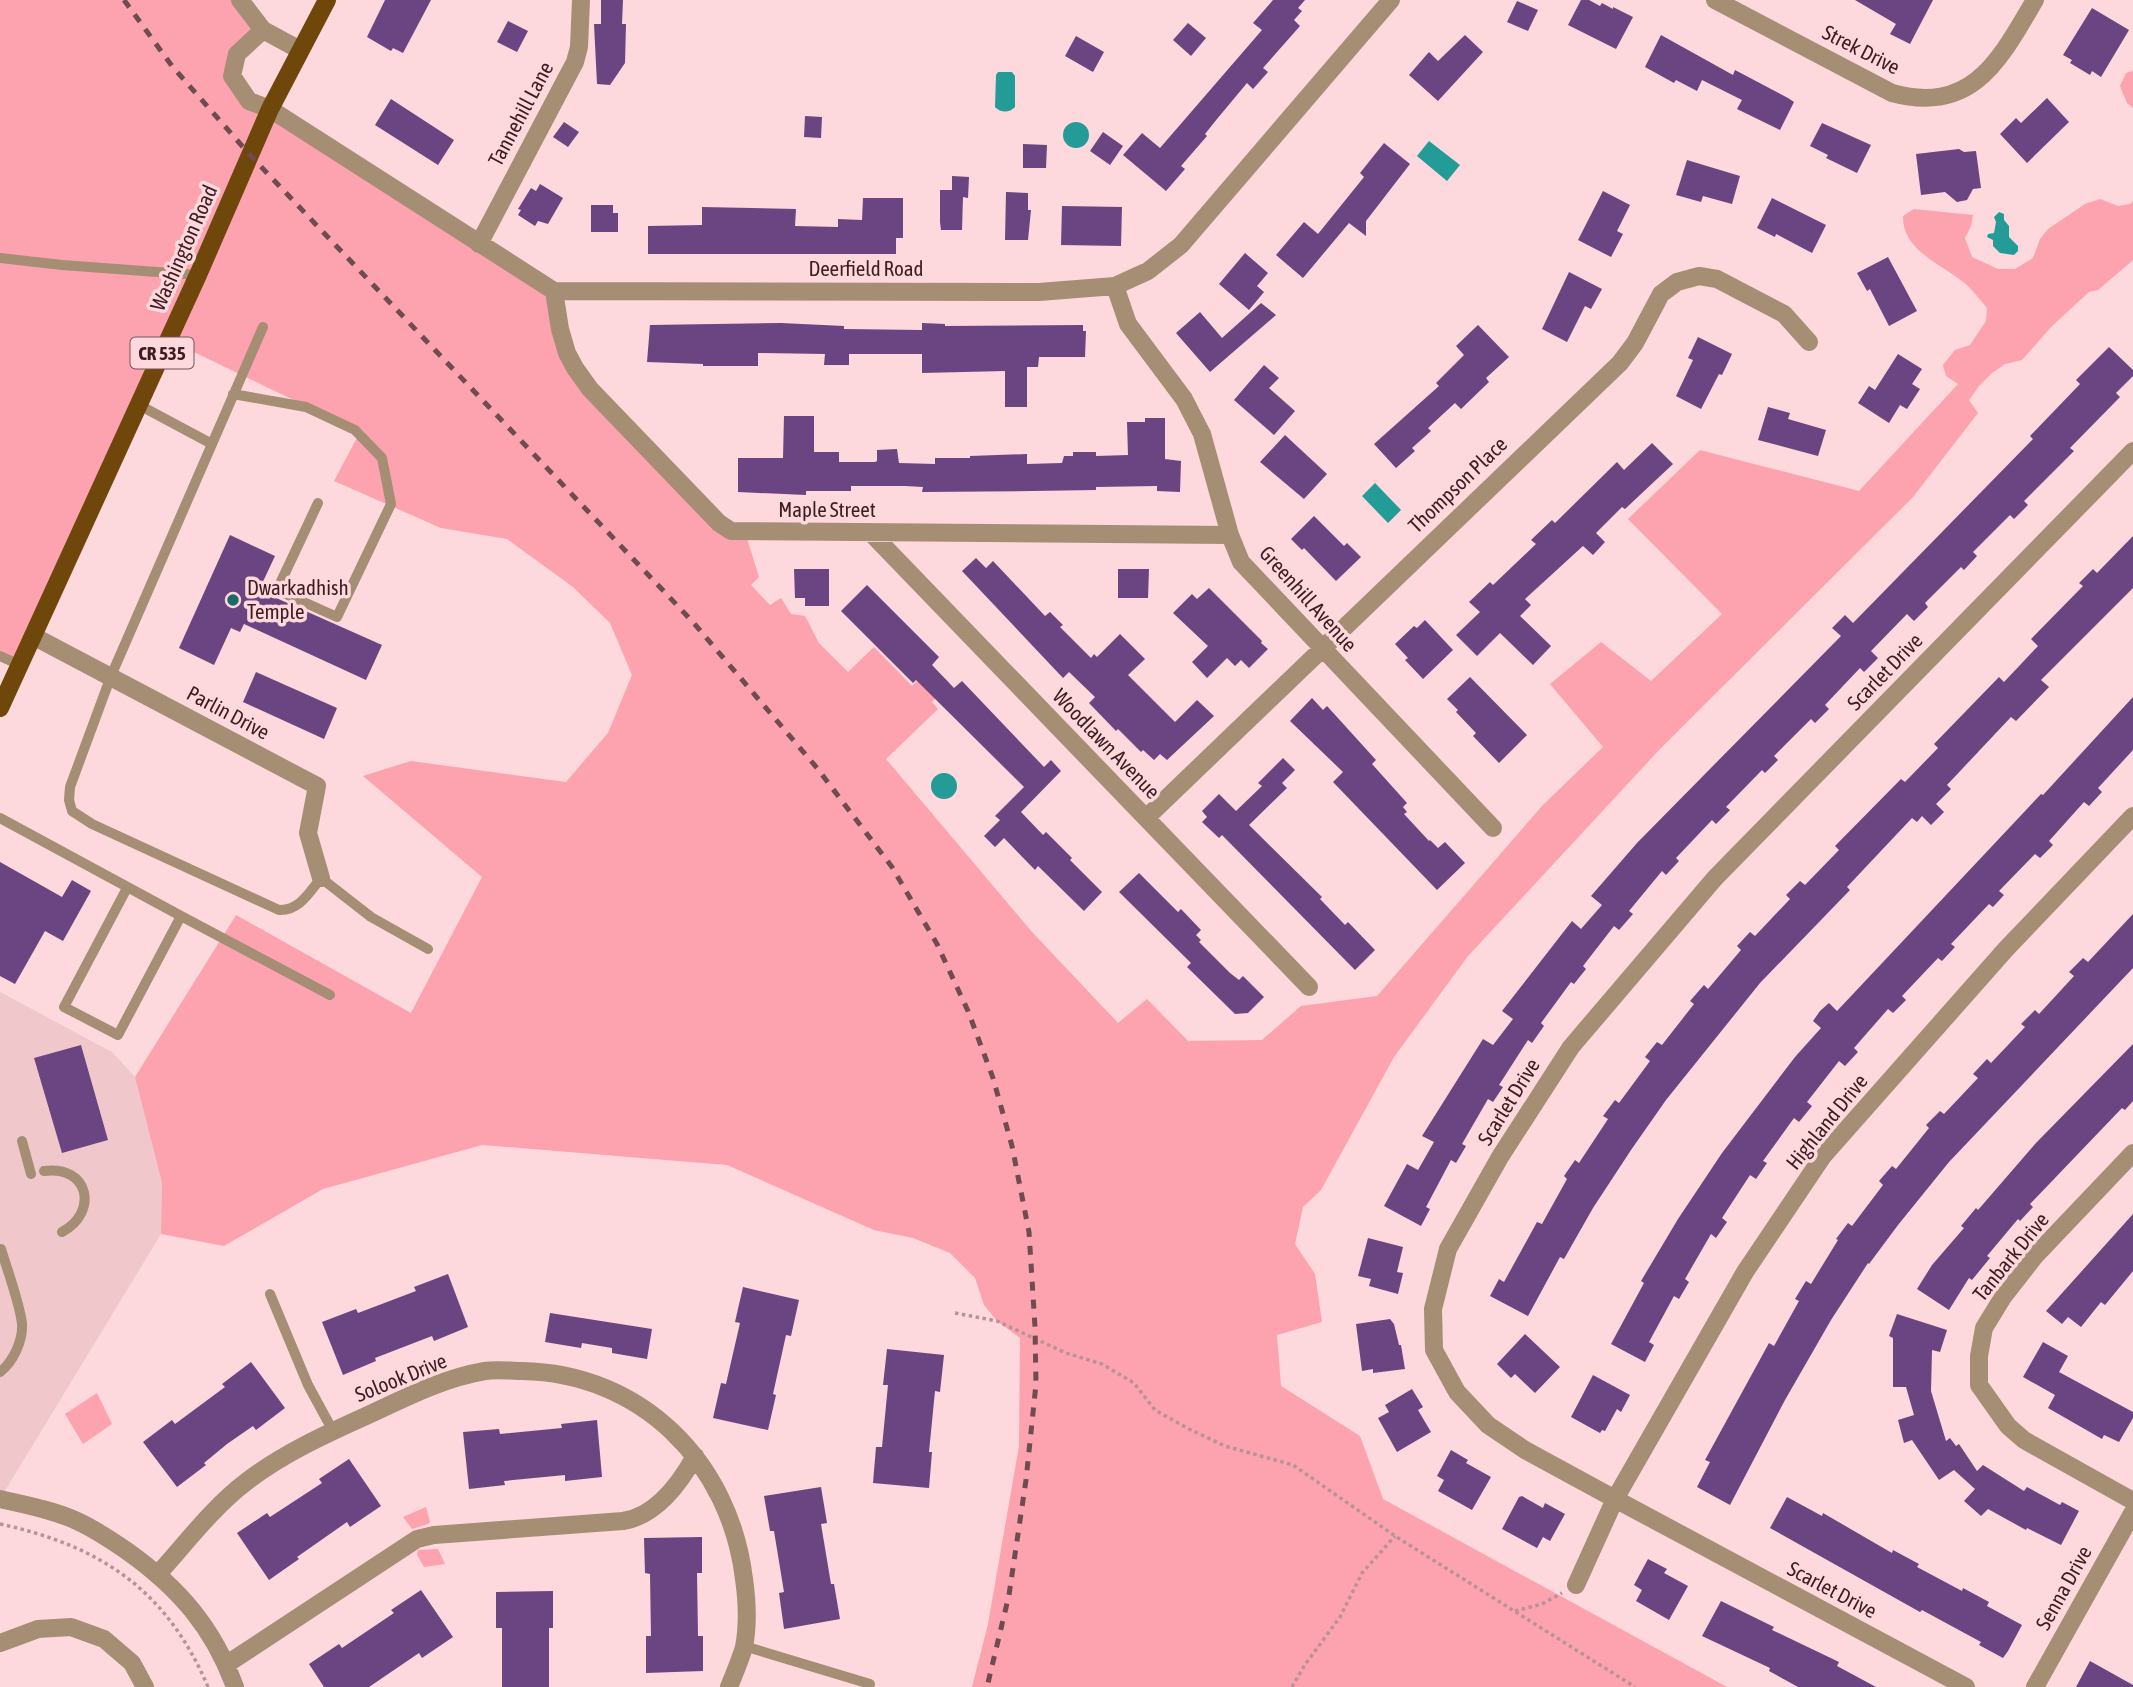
<svg xmlns="http://www.w3.org/2000/svg" width="2133" height="1687" font-family="'Asap Condensed',sans-serif">
  <style>
    .built { fill: #f0c8cc }
    .green { fill: #fda2af }
    .water { fill: #239b96 }
    .building { fill: #6a4582 }
    .lines { fill: none; stroke-linecap: round; stroke-linejoin: round }
    .path { stroke: #b69397; stroke-width: 3.5; stroke-dasharray: 3.5 3.5; stroke-linecap: butt }
    .lane { stroke: #a58e73; stroke-width: 10 }
    .street { stroke: #a58e73; stroke-width: 18 }
    .primary { stroke: #6f470b; stroke-width: 18 }
    .rail { stroke: #6e4c50; stroke-width: 5; stroke-dasharray: 9 9; stroke-linecap: butt }
    .poi-dot { fill: #1c6965; stroke: #fdd8dc; stroke-width: 2.5 }
    .labels { text-anchor: middle; stroke-width: 7; stroke-linejoin: round; paint-order: stroke }
    .shield { fill: #fdd8dc; stroke: #77555a; stroke-width: 2 }
    .shield-label { font-size: 19px; font-weight: bold; fill: #3e1d22 }
    .street-label { font-size: 21px; fill: #3e1d22; stroke: #fdd8dc }
    .poi-label { font-size: 21px; fill: #3e1d22; stroke: #fdd8dc; text-anchor: start }
  </style>
  <rect width="100%" height="100%" fill="#fdd8dc"/>
  <!-- built -->
  <path class="built" d="M0 992 112 1052 135 1077 162 1183 161 1234 0 1499Z"/>
  <!-- green -->
  <path class="green" d="M0 0H240L263 30 232 75 249 100 554 291 567 353 719 523 745 532 759 577 751 585 770 605 781 598 791 614 805 616 819 643 848 672 874 647 912 686 931 667 949 682 932 702 938 709 886 759 1032 932 1118 1023 1147 999 1188 1041 1262 1040 1301 1006 1377 996 1542 806 1603 747 1550 684 1601 642 1651 681 1722 614 1628 519 1700 450 1859 491 1958 384 1946 376 1943 365 1955 350 1970 345 1986 321 1987 308C1981 301 1975 293 1968 286 1945 265 1902 252 1903 216L1914 209 1973 215 1971 226 1965 238 1972 257 1998 269H2015L2033 258 2040 239 2048 229 2085 204 2100 199 2118 206 2130 204 2133 201V260L2098 290 2089 292 2052 326 2022 360 2005 364 1992 373 1979 386 1969 400 1978 413 1913 497 1660 749 1468 956 1394 1057 1321 1190 1303 1207 1295 1244 1315 1274 1322 1322 1277 1335 1281 1386 1360 1436 1383 1499 1727 1687H972L988 1624 1019 1446 1020 1338 997 1321 984 1305 975 1278 950 1253 913 1238 874 1230 727 1165 482 1145 323 1189 224 1246 161 1234 162 1183 135 1077 236 915 411 1013 482 877 363 776 411 761 566 782 608 733 632 675 610 623 573 587 507 539 441 528 334 481 360 432 169 340 20 665 0 654Z
    M2133 71V108L2127 103 2120 86 2126 73Z
    M97 1393 112 1424 83 1444 65 1414Z
    M426 1507 430 1522 428 1524 412 1529 403 1517Z
    M438 1549 445 1564 424 1567 417 1555 418 1550Z"/>
  <!-- water -->
  <path class="water" d="M1012 72 1015 76V107C1009 113 1001 113 995 107L996 75 998 72Z
    M1063 135a13 13 0 1 1 26 0a13 13 0 1 1-26 0Z
    M1429 141 1460 165 1447 181 1417 156Z
    M1999 212 2004 214V220L2009 226V237L2018 246V251L2014 255 2000 253 1993 246V240L1987 237 1988 234 1994 233 1996 222 1994 217Z
    M1375 483 1401 510 1388 523 1362 496Z
    M931 786a13 13 0 1 1 26 0a13 13 0 1 1-26 0Z"/>
  <!-- building -->
  <path class="building" d="M385 0H431L403 53 393 48 391 51 367 37Z
    M601 0H623L622 24H626L625 63 610 85 597 84 594 24H601Z
    M1273 0H1305L1298 8 1302 11 1294 20 1300 26 1263 68 1268 72 1253 89 1247 83 1217 119 1205 134 1207 136 1181 166 1185 169 1166 191 1123 155 1142 133 1160 148 1262 30 1253 23Z
    M1581 0H1589L1600 6 1602 3 1613 9V7L1633 17 1616 49 1568 25Z
    M1855 0H1933L1910 44 1890 34 1896 24Z
    M1517 1 1538 10 1528 31 1507 22Z
    M2092 8 2129 30 2101 77 2092 71 2090 75 2070 63 2072 60 2063 55Z
    M508 21 528 31 517 52 497 42Z
    M1188 23 1206 38 1191 56 1173 40Z
    M1465 35 1483 52 1438 101 1409 75 1429 52 1438 61Z
    M1661 35 1733 75 1735 70 1788 98 1794 102 1780 130 1737 109 1742 100 1702 80 1697 91 1676 80 1674 83 1645 67Z
    M1076 36 1104 52 1093 72 1065 56Z
    M2047 98 2069 122 2027 163 2000 134 2016 118 2021 123Z
    M391 99 454 140 438 165 375 125Z
    M805 116 822 117 821 138 804 137Z
    M564 122 579 132 568 147 553 137Z
    M1822 123 1871 145 1857 173 1826 158 1828 155 1810 146Z
    M1103 132 1123 146 1110 165 1090 151Z
    M1384 143 1410 164 1366 221V236L1349 223 1303 278 1276 255 1304 222 1318 234 1364 177 1360 173Z
    M1023 144 1047 145 1046 168H1023Z
    M1959 149 1964 152 1976 151 1981 188 1973 189 1967 200 1957 202 1945 192 1921 195 1916 154Z
    M1687 160 1740 176 1732 204 1703 196 1701 202 1676 195Z
    M952 176 969 177 968 198 963 197 962 230H941L940 222V190H952Z
    M540 184 563 198 548 224 538 221 535 226 518 215 521 210 518 209 531 188 536 191Z
    M1603 191 1630 205 1617 231 1623 234 1611 257 1578 240Z
    M1006 192 1028 193V210H1031L1028 240H1005Z
    M863 198H903V238H896V254H648V226L702 225V207L796 209 795 226 838 227V219L862 220Z
    M1772 198 1826 225 1812 253 1776 234 1775 237 1757 228Z
    M591 205H613V213H618V232H591Z
    M1062 206 1122 207 1121 246 1061 245Z
    M1245 253 1268 273 1257 286 1264 292 1249 310 1219 284Z
    M1888 257 1917 311 1889 326 1870 289 1867 291 1857 273Z
    M1569 272 1602 289 1591 309 1585 306 1567 342 1542 329Z
    M1261 303 1276 315 1210 372 1176 333 1200 312 1222 338Z
    M781 323 844 326V329L922 330V323L945 324V326L1083 325V331H1086L1085 357H1039L1038 367H1027V407H1005V371L922 373V354H849V365H824L825 354 758 353V366H703V364L647 362 650 325Z
    M1478 325 1509 357 1486 378 1489 382 1461 409 1455 403 1428 428 1431 431 1412 448 1415 451 1396 468 1374 444 1439 386 1436 383 1464 355 1456 346Z
    M1698 337 1732 354 1722 375 1719 374 1701 409 1676 396 1693 360 1688 358Z
    M2109 347 2133 370V376L2116 393 2120 397 2070 448 2074 451 2024 501 2028 505 2014 519 2010 515 1973 552 1977 556 1964 570 1961 567 1925 603 1928 607 1914 621 1907 614 1871 651 1878 658 1864 672 1860 668 1825 705 1829 709 1815 723 1811 719 1774 756 1778 760 1765 773 1762 770 1726 807 1730 810 1716 824 1712 820 1676 858 1679 861 1666 875 1662 871 1629 911 1633 914 1619 930 1614 926 1583 966 1586 969 1574 984 1571 982 1541 1023 1544 1026 1532 1043 1528 1040 1499 1085 1503 1087 1493 1102 1488 1099 1462 1144 1466 1146 1456 1163 1451 1160 1426 1207 1430 1209 1421 1226 1384 1206 1407 1164 1418 1170 1434 1142 1422 1136 1483 1039 1493 1045 1513 1019 1502 1011 1572 921 1581 929 1602 905 1591 896 1637 843 1841 636 1832 628 1845 615 1853 623 2033 439 2030 436 2080 384 2076 380Z
    M1898 354 1922 369 1912 384 1920 389 1907 409 1900 405 1889 423 1858 403 1869 386 1875 390Z
    M1264 365 1279 378 1269 388 1295 411 1274 435 1234 400Z
    M1768 407 1790 413 1788 419 1826 430 1818 456 1758 440Z
    M784 416H814V452H839V462H875L877 461V450L897 449 899 463 935 464V458H970V456L1027 454V464L1062 463 1064 456H1073V452H1096V456L1128 455 1127 422H1145V418H1165V459L1181 461 1180 492 1157 491V486L1096 487V490L1032 491 922 492 923 487 905 486H851V491H806V495L738 492V458H783Z
    M1285 435 1327 474 1304 499 1260 462Z
    M1652 443 1673 464 1625 509 1622 507 1596 533 1605 542 1593 555 1583 546 1525 599 1531 605 1520 616 1551 646 1533 665 1500 633 1477 656 1456 635 1480 612 1469 602 1490 582 1493 585 1536 544 1531 540 1552 520 1555 523 1617 462 1624 470Z
    M1314 516 1344 546 1347 543 1361 557 1336 581 1304 548 1302 550 1291 539Z
    M230 535 275 556 260 588 274 597 382 645 366 680 244 624 240 632 231 628 214 665 179 648Z
    M2133 536V588L2041 680 2049 687 2016 721 2011 717 1947 785 1951 789 1936 804 1944 812 1931 825 1922 816 1917 822 1912 818 1847 887 1850 890 1760 983 1666 1100 1631 1150 1593 1208 1564 1259 1560 1257 1528 1316 1490 1296 1499 1279 1504 1282 1537 1222 1542 1224 1567 1179 1564 1176 1575 1160 1579 1163 1608 1119 1603 1116 1615 1100 1619 1103 1650 1061 1645 1057 1657 1042 1662 1045 1694 1004 1690 1001 1704 985 1708 989 1741 950 1737 946 1750 932 1755 936 1790 899 1786 895 1800 881 1805 885 1839 850 1835 846 1901 779 1905 782 1938 748 1934 744 1999 677 2004 682 2038 646 2031 639 2083 586 2079 583 2093 569 2097 573Z
    M976 558 986 568 993 561 1045 616 1050 612 1063 625 1060 627 1091 658 1094 654 1097 657 1120 634 1145 659 1128 675 1175 722 1197 700 1214 716 1167 760 1160 754 1154 760 1143 750 1141 752 1118 729 1116 731 1089 703 1095 697 1069 672 1063 678 962 571Z
    M794 569H829V606H805V598H795Z
    M1118 569H1149L1148 598H1118Z
    M867 585 939 657 932 665 954 688 962 681 1044 767 1051 760 1061 771 1021 812 1043 835 1046 832 1072 858 1070 860 1102 892 1084 911 1038 866 1035 870 1004 838 995 847 984 836 1000 820 995 816 1024 787 916 680 913 683 841 611Z
    M1209 588 1262 641 1261 643 1268 649 1249 668 1241 660 1235 666 1227 658 1207 678 1192 662 1208 646 1173 613 1192 594 1197 599Z
    M1425 620 1453 650 1423 679 1405 660 1408 658 1395 644 1414 626 1417 628Z
    M256 672 337 708 324 739 243 702Z
    M1470 677 1527 735 1499 763 1473 736 1476 733 1456 712 1458 710 1447 699Z
    M2133 697V750L2098 788 2102 792 2089 806 2084 802 2049 841 2053 845 2040 858 2035 854 1999 891 2004 895 1993 907 1989 904 1951 944 1955 947 1942 961 1938 958 1902 996 1906 1000 1893 1013 1888 1009 1854 1048 1858 1052 1845 1066 1839 1061 1807 1102 1812 1106 1799 1122 1794 1118 1763 1161 1767 1163 1756 1179 1750 1175 1722 1218 1727 1222 1716 1238 1711 1234 1685 1279 1689 1282 1679 1299 1674 1296 1649 1342 1654 1345 1645 1362 1611 1344 1644 1283 1641 1281 1678 1219 1722 1153 1795 1057 1821 1028 1813 1021 1820 1011 1829 1003 1837 1011 2041 794 2043 795Z
    M1312 698 1323 710 1327 706 1376 760 1372 764 1407 803 1403 807 1407 812 1404 814 1429 841 1430 840 1438 848 1445 842 1465 863 1437 890 1333 782 1343 772 1290 721Z
    M1283 758 1295 770 1282 783 1287 788 1249 825 1322 897 1320 899 1345 925 1348 922 1375 950 1355 970 1222 835 1219 838 1202 822 1207 817 1202 811 1219 794 1236 811 1262 786 1258 783Z
    M0 862 62 897 72 880 91 891 63 941 45 931 15 984 0 976Z
    M1139 873 1178 912 1181 909 1201 930 1196 935 1201 940 1199 942 1230 973 1239 980 1243 976 1264 997 1248 1013 1235 1014 1187 967 1191 963 1119 892Z
    M2133 914V968L1949 1162 1898 1225 1869 1264 1868 1263 1831 1320 1785 1400 1730 1505 1697 1487 1710 1462 1705 1460 1769 1343 1774 1346 1799 1301 1795 1299 1806 1281 1811 1284 1838 1240 1836 1239 1848 1223 1852 1226 1883 1185 1879 1181 1892 1166 1896 1169 1929 1128 1926 1125 1940 1111 1944 1114 1978 1078 1973 1074 1987 1059 1991 1063 2025 1027 2021 1024 2035 1010 2039 1014 2074 976 2069 972 2083 958 2088 962Z
    M2133 1044V1101L2125 1110 2122 1108 2030 1204 2033 1207 2020 1221 2018 1219 1987 1256 1990 1258 1972 1280 1969 1278 1949 1310 1917 1289 1932 1265 1964 1228 1961 1226 1976 1208 1978 1210 2035 1144Z
    M81 1045 108 1140 62 1153 34 1058Z
    M2133 1214V1271L2105 1305 2101 1302 2081 1327 2068 1317 2062 1324 2046 1311Z
    M1368 1238 1403 1247 1397 1272 1403 1273 1398 1294 1369 1286 1371 1279 1358 1276Z
    M448 1274 468 1327 434 1341 432 1336 375 1358 376 1361 343 1375 322 1322 356 1309 358 1313 416 1291 414 1287Z
    M743 1287 799 1300 791 1336 786 1335 773 1394 776 1395 768 1430 713 1418 721 1383 726 1384 740 1323 735 1322Z
    M550 1313 652 1329 647 1359 612 1353V1348L582 1343 581 1348 545 1342Z
    M1897 1314 1947 1330 1940 1352 1932 1350 1931 1391 1946 1441 1950 1438 1956 1446 1959 1444 1977 1471 1983 1465 2024 1491 2027 1487 2060 1505 2062 1502 2079 1511 2061 1545 2027 1528 2026 1530 1988 1509 1981 1516 1964 1501 1975 1489 1954 1470 1939 1480 1912 1440 1904 1443 1898 1420 1914 1415 1906 1387H1893V1338L1889 1336Z
    M1390 1319 1394 1324 1399 1345H1401L1405 1369 1373 1373V1369L1362 1371 1356 1324Z
    M1525 1334 1560 1367 1535 1393 1515 1374 1511 1378 1497 1364Z
    M2043 1342 2068 1356 2059 1372 2133 1412V1418L2119 1442 2104 1435 2102 1439 2048 1408 2055 1395 2023 1377Z
    M887 1349 944 1355 940 1392 935 1391 929 1452H932L929 1488 873 1483 876 1447H882L888 1385H883Z
    M251 1362 285 1408 256 1430 253 1426 227 1444 204 1463 206 1465 177 1487 143 1442 172 1420 175 1424 225 1387 222 1384Z
    M1593 1375 1630 1395 1621 1412 1617 1409 1605 1431 1602 1430 1600 1433 1571 1417Z
    M1412 1389 1423 1407 1418 1410 1431 1432 1397 1452 1378 1418 1389 1412 1385 1405Z
    M597 1420 602 1477 565 1481V1475L504 1481 505 1485 469 1489 463 1432 499 1429 500 1434 562 1428 561 1424Z
    M1451 1450 1468 1460 1466 1463 1491 1477 1472 1510 1438 1491 1444 1480 1437 1476Z
    M349 1459 381 1506 350 1527 347 1522 297 1557 299 1559 269 1580 237 1533 267 1513 270 1517 322 1483 319 1479Z
    M821 1487 827 1523 821 1524 831 1584H834L840 1619 784 1629 779 1593 784 1592 774 1531H770L764 1496Z
    M1522 1496 1543 1508 1545 1503 1565 1514 1550 1541 1543 1537 1537 1548 1502 1529 1519 1497Z
    M1787 1497 1822 1516 1823 1513 1892 1553 1893 1550 1919 1564 1917 1567 1962 1591 1963 1588 1989 1602 1987 1606 2022 1625 2008 1651 2003 1658 1979 1645 1981 1642 1922 1610 1920 1612 1770 1528Z
    M702 1537V1573H697L698 1636H703V1671L646 1673V1636H651L650 1574 645 1573 644 1538Z
    M1648 1559 1667 1569 1664 1573 1688 1586 1669 1620 1636 1601 1642 1590 1634 1585Z
    M421 1590 453 1637 422 1658 419 1653 369 1687H324L309 1664 339 1644 342 1648 394 1613 391 1610Z
    M553 1591V1628H549V1687H502V1628H496V1592Z
    M1721 1601 1774 1627 1772 1630 1839 1662 1837 1666 1876 1687H1798L1769 1671 1770 1668 1702 1636Z
    M2090 1661 2133 1685V1687H2076Z"/>
  <g class="lines">
    <!-- path -->
    <path class="path" d="M955 1313 997 1321 1066 1353 1102 1364 1134 1383 1155 1410 1189 1429 1225 1446 1293 1465 1395 1536 1635 1687
      M0 1524C101 1546 167 1590 208 1687
      M1515 1611 1542 1604 1562 1593
      M1292 1687 1304 1666 1340 1617 1362 1573 1395 1536"/>
    <!-- lane -->
    <path class="lane" d="M0 258 62 265 198 275
      M263 327 111 676 70 787 69 800 72 811 92 824 279 910C299 911 309 893 321 878L371 917 428 949
      M233 394 306 407 355 430 382 458 391 504 337 617 277 590 318 503
      M139 405 212 444
      M0 656 20 665
      M0 818 181 916 118 1035 64 1007 127 888
      M181 916 330 995
      M22 1141 31 1174
      M44 1171C89 1165 99 1212 62 1232
      M270 1294 308 1385 333 1431
      M0 1372C13 1362 23 1341 22 1324 20 1304 7 1269 1 1249
      M744 1646 870 1684"/>
    <!-- street -->
    <path class="street" d="M240 0 263 30 237 54 232 76 249 101 270 109 554 291 1039 292 1115 286 1148 271 1181 245 1391 0
      M1715 0 1892 93C1973 115 2000 59 2035 0
      M263 30 300 50
      M479 244 575 62 579 47 581 0
      M1115 286 1128 324 1184 399 1202 434 1230 535 1241 562 1493 828
      M554 291 560 329 567 353 575 368 590 389 719 523 731 531 1230 535
      M871 533 1309 987
      M33 636 317 786 308 833 321 878
      M1146 818 1620 363 1635 343 1661 294 1677 282 1699 276 1717 279 1784 314 1809 342
      M2133 1153 2035 1256 2003 1297 1984 1328 1979 1356V1385L2008 1426 2024 1440 2133 1501
      M0 1499C26 1505 53 1510 77 1521 95 1529 111 1540 127 1551 179 1588 213 1627 235 1687
      M158 1574C186 1543 213 1507 246 1482 282 1454 326 1434 366 1416 405 1398 443 1378 485 1371 497 1369 510 1371 522 1371 641 1373 730 1462 744 1579 747 1600 748 1626 744 1647 740 1661 734 1674 729 1687
      M1576 1585 1615 1499 1745 1272 1823 1156 2006 949 2133 816
      M0 1643 38 1629 71 1627 104 1639 132 1663 145 1687
      M227 1664 417 1539 434 1535 623 1521C656 1516 680 1483 695 1456
      M1966 1687 1615 1499 1525 1450 1488 1425 1457 1392 1434 1350 1433 1309 1448 1249 1500 1157 1571 1047 1715 878 2133 451
      M2035 1687 2133 1512"/>
    <!-- primary -->
    <path class="primary" d="M0 708 198 275 270 109 327 0"/>
    <!-- rail -->
    <path class="rail" d="M124 0 172 66 250 155 692 621 817 768 892 867 937 944 968 1011 993 1078 1012 1146 1029 1232 1035 1327 1036 1384 1026 1480 1009 1595 987 1687"/>
  </g>
  <!-- markers -->
  <circle class="poi-dot" cx="233" cy="600" r="7"/>
  <g class="labels">
    <!-- shield labels -->
    <rect class="shield" x="130.5" y="337.5" width="63" height="31" rx="5"/>
    <g class="shield-label">
      <text x="162" y="360">CR 535</text>
    </g>
    <!-- street labels -->
    <g class="street-label">
      <text transform="translate(1861 50) rotate(27)" y="7">Strek Drive</text>
      <text transform="translate(521 114) rotate(-62)" y="7">Tannehill Lane</text>
      <text transform="translate(184 248) rotate(-66)" y="7">Washington Road</text>
      <text x="866" y="276">Deerfield Road</text>
      <text transform="translate(1458 485) rotate(-44)" y="7">Thompson Place</text>
      <text x="827" y="517">Maple Street</text>
      <text transform="translate(1308 599) rotate(48)" y="7">Greenhill Avenue</text>
      <text transform="translate(1885 672) rotate(-46)" y="7">Scarlet Drive</text>
      <text transform="translate(228 713) rotate(28)" y="7">Parlin Drive</text>
      <text transform="translate(1106 744) rotate(46)" y="7">Woodlawn Avenue</text>
      <text transform="translate(1509 1102) rotate(-58)" y="7">Scarlet Drive</text>
      <text transform="translate(1827 1122) rotate(-51)" y="7">Highland Drive</text>
      <text transform="translate(2011 1257) rotate(-51)" y="7">Tanbark Drive</text>
      <text transform="translate(401 1378) rotate(-22)" y="7">Solook Drive</text>
      <text transform="translate(2064 1588) rotate(-61)" y="7">Senna Drive</text>
      <text transform="translate(1832 1590) rotate(28)" y="7">Scarlet Drive</text>
    </g>
    <!-- poi labels -->
    <g class="poi-label">
      <text x="247" y="595">Dwarkadhish<tspan x="247" dy="24">Temple</tspan></text>
    </g>
  </g>
</svg>
